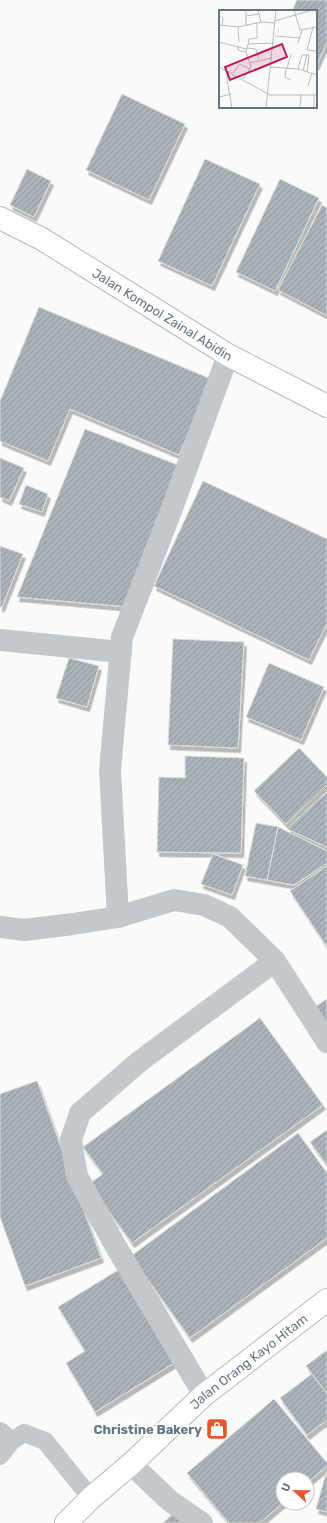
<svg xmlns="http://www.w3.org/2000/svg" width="327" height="1523" font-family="Rubik,sans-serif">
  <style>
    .building { fill: url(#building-hatch); stroke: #dcdcda; filter: url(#shadow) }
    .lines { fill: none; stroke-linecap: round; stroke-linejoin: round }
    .secondary-casing { stroke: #b3babf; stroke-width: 24 }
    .lane { stroke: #c3c8cc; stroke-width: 18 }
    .street { stroke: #c3c8cc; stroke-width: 22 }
    .secondary { stroke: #fff; stroke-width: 22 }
    .labels { text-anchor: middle; stroke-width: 4; stroke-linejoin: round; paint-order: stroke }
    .street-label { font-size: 13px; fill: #657683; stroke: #fff }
    .poi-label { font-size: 13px; font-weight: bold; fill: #657683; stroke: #fff; text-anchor: end }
    .inset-road { fill: none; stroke: #b5bdc2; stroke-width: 1 }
    .view { fill: #c2185b; fill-opacity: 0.15; stroke: #c2185b; stroke-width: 2 }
    .inset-edge { fill: none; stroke: #657683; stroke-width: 2 }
  </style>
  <defs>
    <pattern id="building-hatch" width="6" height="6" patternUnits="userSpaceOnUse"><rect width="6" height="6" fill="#aab3b9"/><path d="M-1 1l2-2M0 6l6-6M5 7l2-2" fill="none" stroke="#8e969c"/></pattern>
    <filter id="shadow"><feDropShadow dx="2.5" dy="4.5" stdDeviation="0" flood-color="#0004"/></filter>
  </defs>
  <rect width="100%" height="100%" fill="#fafaf8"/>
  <!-- building -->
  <path class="building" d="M297 0H327V42L316 66V11H292Z
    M122 94 185 124 149 200 86 170Z
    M205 159 260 184 212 286 158 261Z
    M27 169 51 181 34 217 10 205Z
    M280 179 319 198 275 291 236 272Z
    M322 205 327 208V313L326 315 278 290Z
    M39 307 211 379 179 455 70 409 48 461 0 441V401Z
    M85 429 183 467 129 607 17 597Z
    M0 458 24 468 9 501 0 497Z
    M203 481 327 539V623L309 660 154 586Z
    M26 485 48 494 42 512 19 504Z
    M0 546 23 554 2 607H0Z
    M173 639 244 642 238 748 168 745Z
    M69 658 99 666 87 707 56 698Z
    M269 663 324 687 301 740 246 717Z
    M299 748 327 777V784L286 824 254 791Z
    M185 756 244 758 241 853 157 852 159 777 185 778Z
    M327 792V847L287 829Z
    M256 823 278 827 267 880 245 876Z
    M278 827 327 851V863L294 885 267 880Z
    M213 854 243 865 232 895 201 884Z
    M327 866V947L290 891Z
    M327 999V1030L312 1009Z
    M260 1018 323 1105 132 1243 89 1184 103 1174 83 1147Z
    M37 1081 101 1258 25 1286 0 1217V1094Z
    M327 1130V1165L310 1142Z
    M298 1133 327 1173V1238L190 1338 131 1256Z
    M123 1267 179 1360 95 1412 66 1363 85 1351 58 1307Z
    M327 1350V1394L306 1366Z
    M312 1374 327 1394V1420L307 1435 280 1398Z
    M274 1399 327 1463V1466L307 1483V1479H283V1503L259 1523H229L187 1473Z
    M327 1470V1512L316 1509Z
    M176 1511 186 1523H163Z"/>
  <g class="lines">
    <!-- secondary casing -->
    <g class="secondary-casing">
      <g id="secondary">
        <path id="s1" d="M0 218 42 239 228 355 327 406"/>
        <path id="s2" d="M66 1523 91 1498 131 1464 204 1395 327 1300"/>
      </g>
    </g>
    <!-- lane -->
    <path class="lane" d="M0 1431 12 1441
      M0 1456 12 1441 24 1433 45 1441 91 1498"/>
    <!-- street -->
    <path class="street" d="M0 640 121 652
      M118 917 110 770 122 637 171 511 228 355
      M0 927 24 930 73 924 118 917 174 900 204 905 230 917 275 961 327 1042
      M204 1395 115 1245 77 1176 71 1140 80 1113 140 1061 275 961
      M131 1464 170 1501 202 1523"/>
    <!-- secondary -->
    <use href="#secondary" class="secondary"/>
  </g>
  <!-- icons -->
  <defs>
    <g id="shop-square" transform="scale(1.15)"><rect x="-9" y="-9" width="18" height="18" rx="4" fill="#e4572e" stroke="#fff"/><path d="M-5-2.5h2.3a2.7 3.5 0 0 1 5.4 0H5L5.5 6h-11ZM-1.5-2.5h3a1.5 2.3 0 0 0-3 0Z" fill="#fff"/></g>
  </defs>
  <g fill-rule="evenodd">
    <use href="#shop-square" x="217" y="1429"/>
  </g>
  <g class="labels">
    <!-- street labels -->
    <g class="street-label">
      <text dy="5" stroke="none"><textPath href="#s1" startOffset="189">Jalan Kompol Zainal Abidin</textPath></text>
      <text dy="5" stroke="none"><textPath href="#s2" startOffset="244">Jalan Orang Kayo Hitam</textPath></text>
    </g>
    <!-- poi labels -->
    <g class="poi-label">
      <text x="202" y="1434">Christine Bakery</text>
    </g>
  </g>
  <!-- overview -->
  <g transform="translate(219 10)">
    <rect width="98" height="98" fill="#fafaf8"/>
    <path class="inset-road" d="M39 0 42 12M75 0 81 20 98 17M0 5 4 8 3 15M27 6 40 4M56 11 93 0M0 15 19 17 42 12 56 13M27 16V0M19 17 20 32M94 17 88 40 98 41M56 26 82 28M0 32 27 39M79 33 83 20M29 34 30 29 38 28V13M19 35V40L27 42M28 38 37 39 40 49M30 53 53 48M0 57 51 85H98M52 57 79 59 98 65M67 59 66 67 72 70M68 59 72 44M79 59 83 45H90L88 62M10 61 8 69 13 98M84 61 88 44M14 63 21 54 31 59M24 69 32 57 27 42 29 34 55 33M89 76 93 63M0 87 12 84M47 98 57 0M81 98 82 84M95 98V85"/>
    <path class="view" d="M63 34 68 47 11 70 6 57Z"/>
    <rect width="98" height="98" class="inset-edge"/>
  </g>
  <!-- north arrow -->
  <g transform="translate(295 1491) rotate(292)"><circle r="19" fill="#ffffff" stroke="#c1c8cd"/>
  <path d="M0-3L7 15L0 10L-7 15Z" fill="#e4572e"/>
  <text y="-6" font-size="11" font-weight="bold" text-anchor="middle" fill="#657683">U</text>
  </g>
</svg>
